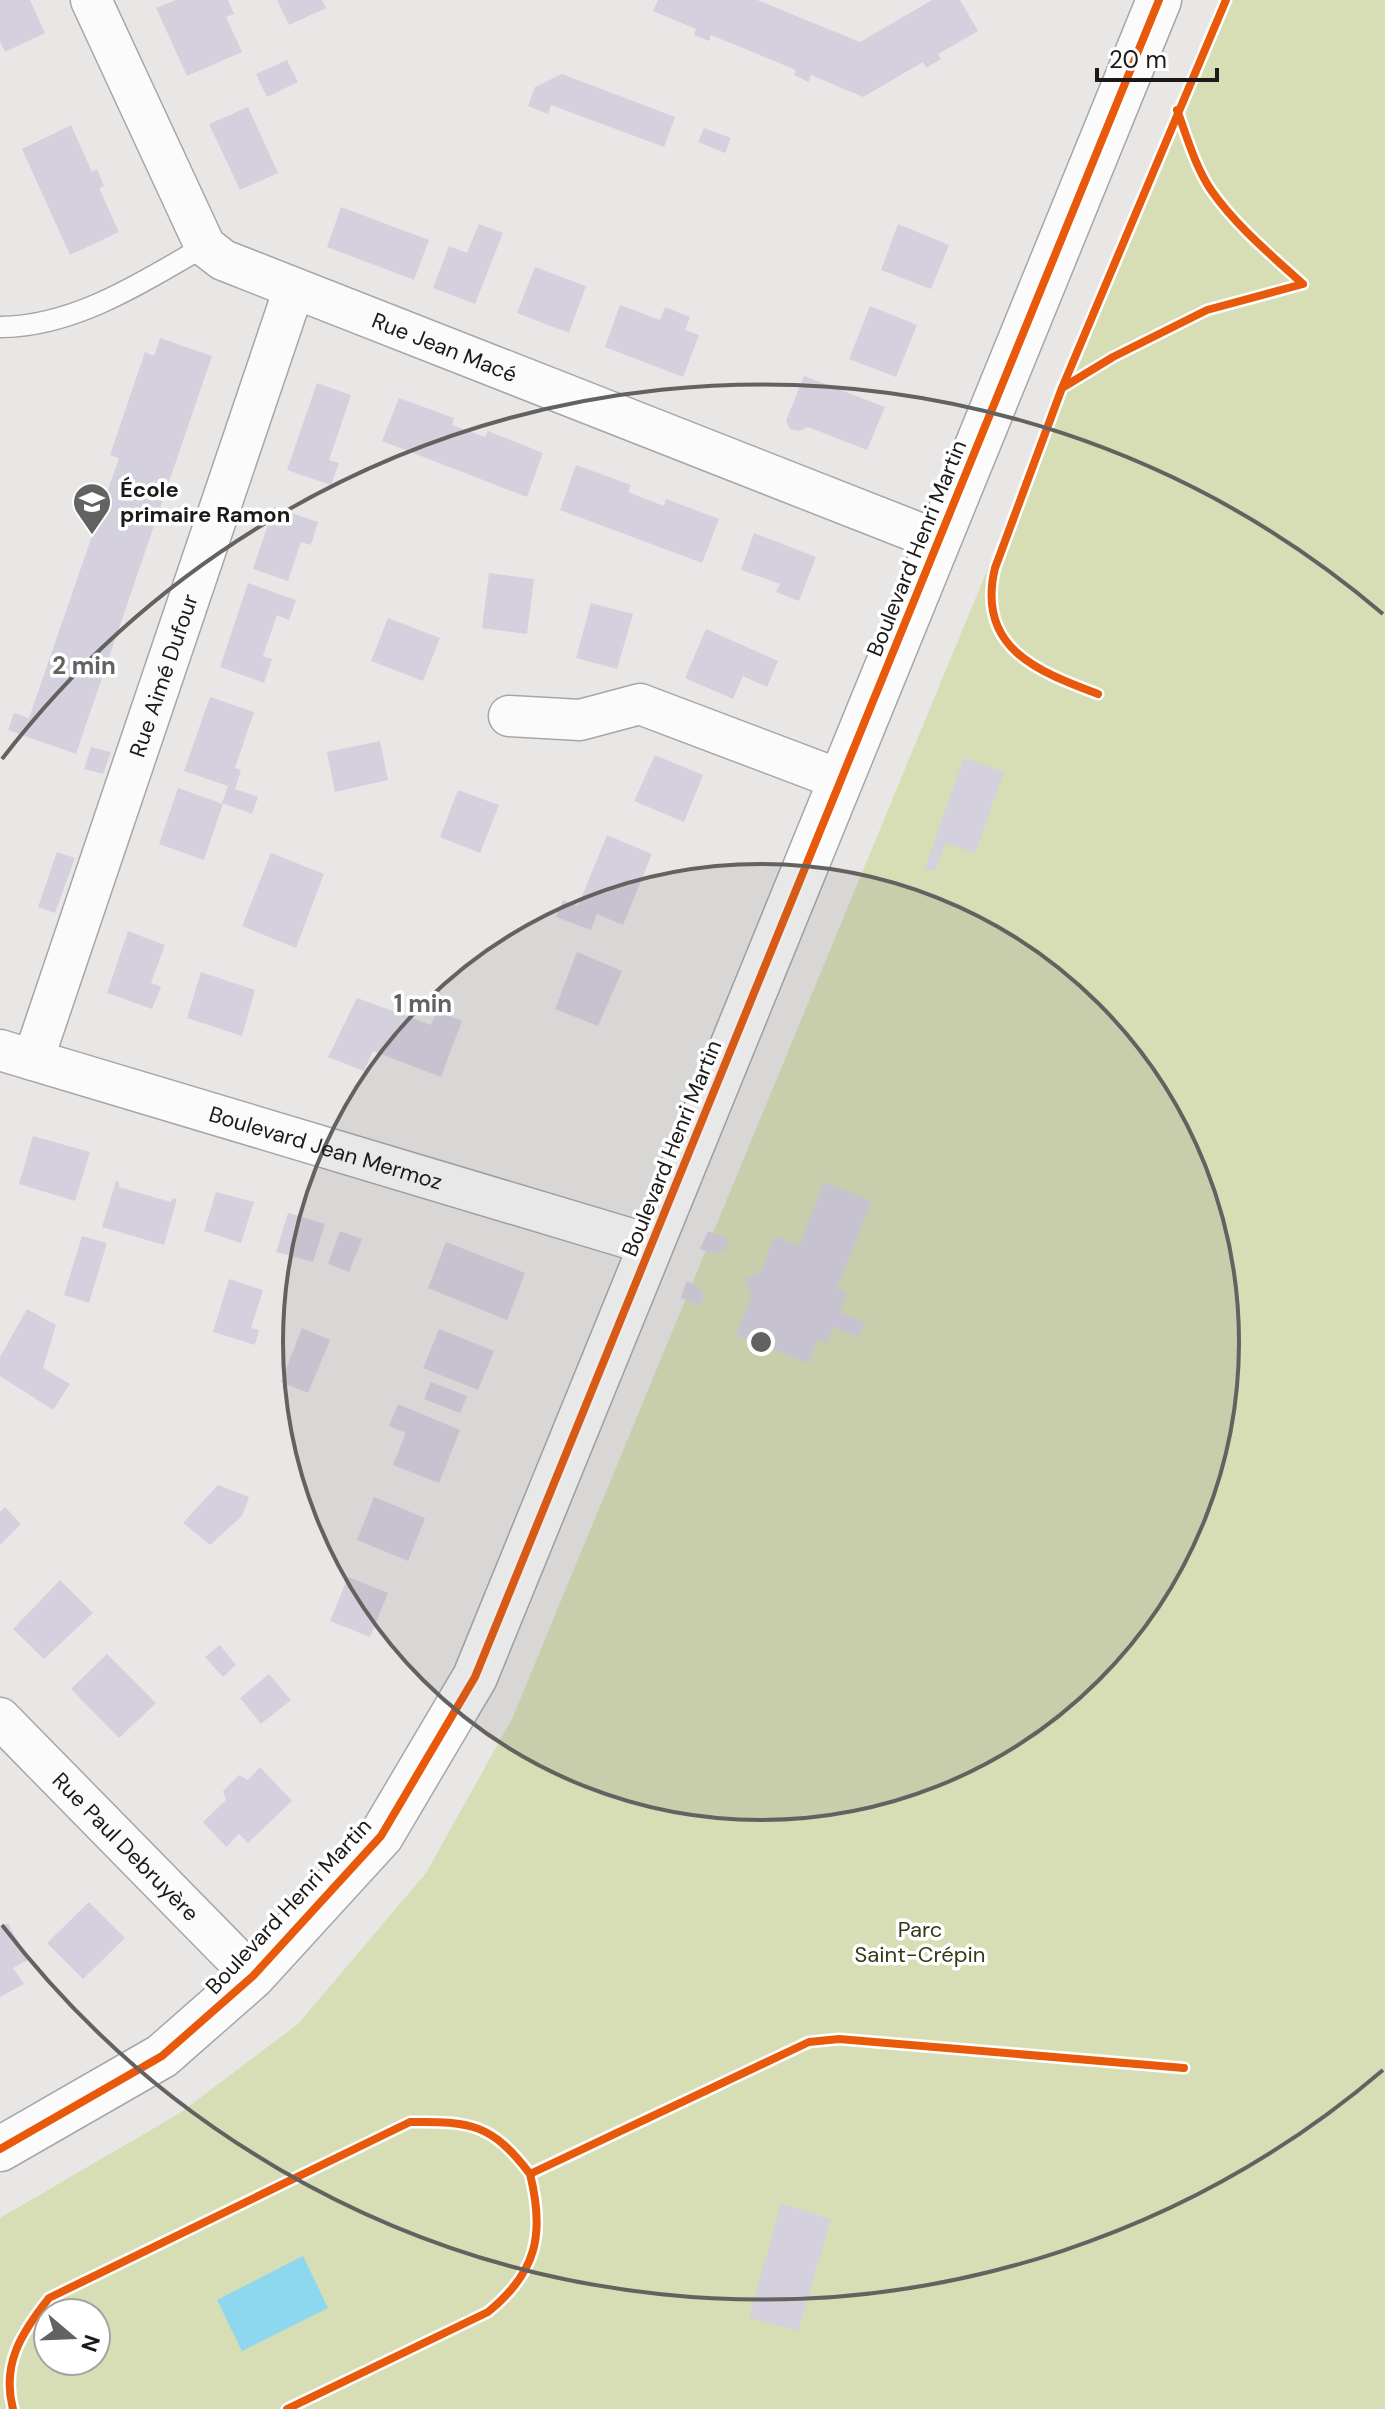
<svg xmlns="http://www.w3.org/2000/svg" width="1385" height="2409" font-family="'DM Sans',sans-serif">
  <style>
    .green { fill: #d7ddb5; fill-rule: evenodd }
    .water { fill: #8dd7ef }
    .building { fill: #d4d0de }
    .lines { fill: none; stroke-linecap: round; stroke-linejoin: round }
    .service-casing { stroke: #a8a6a5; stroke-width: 23 }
    .minor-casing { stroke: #a8a6a5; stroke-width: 43 }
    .tertiary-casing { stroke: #a8a6a5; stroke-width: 47 }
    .service { stroke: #fcfbfb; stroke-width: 20 }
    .minor { stroke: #fcfbfb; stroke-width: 40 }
    .tertiary { stroke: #fcfbfb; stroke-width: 44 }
    .cycleway-casing { stroke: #fff; stroke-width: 13 }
    .cycleway { stroke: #e8590c; stroke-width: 8 }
    .ring { fill: none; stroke: #636261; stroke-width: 4 }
    .labels { text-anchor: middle; stroke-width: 7; stroke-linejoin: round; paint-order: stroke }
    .street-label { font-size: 22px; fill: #1b1a19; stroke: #fff }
    .poi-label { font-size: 22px; font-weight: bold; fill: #1b1a19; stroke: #fff; text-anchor: start }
    .park-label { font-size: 22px; fill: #343814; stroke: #fff }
    .centre { fill: #636261; stroke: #fff; stroke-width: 4 }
    .ring-label { font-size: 24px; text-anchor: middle; font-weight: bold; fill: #636261; stroke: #fff; stroke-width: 7; stroke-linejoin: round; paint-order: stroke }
  </style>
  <rect width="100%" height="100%" fill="#e9e7e6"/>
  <!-- green -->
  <path class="green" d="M1223 0H1385V2409H0V2218L180 2113 298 2024 426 1873 512 1719ZM48 2313H96V2361H48Z"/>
  <!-- water -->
  <path class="water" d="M303 2256 328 2308 242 2351 217 2300Z"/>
  <!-- building -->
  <path class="building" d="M0 0H30L45 33 5 52 0 41Z
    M176 0H228L234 14 226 17 242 52 187 76 156 8Z
    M277 0H322L326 8 289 25Z
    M658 0H757L860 42 932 0H960L978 31 938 54 941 59 926 68 923 62 863 97 811 75 809 82 794 75 796 70 711 35 709 41 694 35 696 29 653 11Z
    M287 60 298 82 267 97 256 74Z
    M562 74 675 117 664 147 551 105 548 114 528 106 535 87Z
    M248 107 278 173 240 190 209 124Z
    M71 125 92 172 97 169 104 186 99 188 119 232 70 255 22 149Z
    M704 128 731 138 725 153 698 142Z
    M341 207 429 240 414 280 327 247Z
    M479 224 503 233 475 304 433 288 449 246 467 253Z
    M898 224 949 245 931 289 881 270Z
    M535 267 586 286 569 333 517 313Z
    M620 305 660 320 665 307 690 317 685 330 699 335 683 377 605 347Z
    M870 306 917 325 896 377 849 359Z
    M160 338 212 356 76 754 8 730 14 713 29 718 119 458 110 455 145 352 154 356Z
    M804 376 885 407 867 450 808 427 799 431 790 429 786 421Z
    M317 383 351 395 329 460 339 463 331 485 287 470Z
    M399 398 454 418 452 425 485 437 488 431 543 453 527 497 382 441Z
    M576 465 631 485 628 492 648 500 664 506 666 499 719 519 702 563 560 510Z
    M274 507 318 522 311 545 301 542 288 581 253 569Z
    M754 533 816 557 799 601 776 592 780 584 741 570Z
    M489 573 534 579 527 634 482 628Z
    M248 583 296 600 289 620 277 615 263 656 272 659 264 683 220 667Z
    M591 603 633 614 617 669 576 658Z
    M388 618 440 638 423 681 371 661Z
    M706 629 778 661 767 687 743 676 733 699 685 678Z
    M210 697 254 712 235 768 241 770 235 789 258 797 252 814 222 803 228 786 184 771Z
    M380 741 388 780 335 792 327 752Z
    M91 747 111 752 103 774 84 769Z
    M655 755 703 775 684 822 634 801Z
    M964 758 1004 772 975 853 946 843 935 871 925 868Z
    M178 788 223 804 204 860 159 844Z
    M458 790 499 805 480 853 440 837Z
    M607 835 652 854 623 925 597 914 591 930 556 917 563 900 578 906Z
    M57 852 75 858 55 913 38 907Z
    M271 853 324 874 296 948 242 926Z
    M128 931 165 945 151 983 161 987 152 1009 107 993Z
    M577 952 622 971 598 1026 555 1009Z
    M201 972 255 990 242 1036 187 1018Z
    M357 998 431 1025 437 1011 462 1021 441 1077 373 1051 364 1071 328 1057Z
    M33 1136 90 1152 75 1201 19 1184Z
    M116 1181 119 1182V1187L171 1202 172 1198 177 1199 164 1245 102 1227Z
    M824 1182 872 1201 837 1288 847 1292 840 1312 865 1322 859 1337 833 1327 827 1343 818 1340 808 1363 736 1335 752 1296 745 1278 761 1272 775 1236 799 1246Z
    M216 1192 254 1202 241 1243 204 1231Z
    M288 1213 325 1224 313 1262 276 1252Z
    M340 1231 362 1239 349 1272 328 1264Z
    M708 1231 729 1239 725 1249 714 1254 700 1249Z
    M82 1236 107 1243 89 1303 64 1295Z
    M446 1242 525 1273 507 1320 428 1288Z
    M229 1279 263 1290 251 1328 259 1330 255 1345 213 1332Z
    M687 1281 698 1286 704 1295 700 1306 681 1298Z
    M27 1309 56 1325 43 1368 70 1384 53 1410 0 1376V1357Z
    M302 1328 330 1340 308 1393 281 1382Z
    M439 1329 494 1351 478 1390 423 1368Z
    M431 1382 467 1396 460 1413 424 1399Z
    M398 1404 460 1430 439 1483 393 1465 406 1433 389 1426Z
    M218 1485 249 1497 242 1516 210 1545 183 1523Z
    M374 1497 425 1518 408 1561 357 1540Z
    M5 1507 21 1524 0 1545V1512Z
    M348 1577 388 1593 370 1637 330 1621Z
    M60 1580 93 1613 44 1659 13 1629Z
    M220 1645 236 1665 223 1677 205 1657Z
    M107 1654 156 1703 119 1738 71 1689Z
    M269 1674 291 1700 261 1724 240 1698Z
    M260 1767 292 1801 248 1843 239 1834 226 1847 203 1822 226 1800 223 1791 239 1775 248 1780Z
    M89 1902 125 1938 83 1979 47 1943Z
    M8 1923 28 1960 13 1968 24 1984 0 1997V1928Z
    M781 2204 831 2219 798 2331 749 2317Z"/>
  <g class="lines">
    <!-- service casing -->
    <g class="service-casing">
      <path id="service" d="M0 327C74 327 143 282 205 246"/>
    </g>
    <!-- minor casing -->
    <g class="minor-casing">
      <g id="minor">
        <path id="s1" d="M91 0 205 246 223 260 939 541"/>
        <path d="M509 716 580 720 640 704 841 780"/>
        <path id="s2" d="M0 1050 651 1245"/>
        <path id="s3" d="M33 1060 294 289"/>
        <path id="s4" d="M0 1718 253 1976"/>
      </g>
    </g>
    <!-- tertiary casing -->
    <g class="tertiary-casing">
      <path id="tertiary" d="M0 2149 162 2056 253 1976 381 1836 475 1677 1159 0"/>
    </g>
    <!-- service -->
    <use href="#service" class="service"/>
    <!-- minor -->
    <use href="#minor" class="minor"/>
    <!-- tertiary -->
    <use href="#tertiary" class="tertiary"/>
    <!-- cycleway casing -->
    <g class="cycleway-casing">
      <path id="cycleway" d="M1062 388 1113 357 1207 310 1303 284C1271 255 1236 226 1211 190 1195 166 1187 137 1177 110
        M1098 694C1036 671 976 647 995 568L1062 388 1226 0
        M0 2149 162 2056 253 1976 381 1836 475 1677 1159 0
        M13 2409C1 2364 22 2332 49 2298L410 2122C471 2121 492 2124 530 2174L809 2042 839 2039 1184 2068
        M287 2409 488 2312C537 2272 545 2234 530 2174"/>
    </g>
    <!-- cycleway -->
    <use href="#cycleway" class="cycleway"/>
  </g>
  <!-- distance rings -->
  <circle cx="761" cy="1342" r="478" fill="#636261" fill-opacity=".12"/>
  <g class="ring">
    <circle cx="761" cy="1342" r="478"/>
    <path d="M1383 2070A957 957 0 0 1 2 1925M2 759A957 957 0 0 1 1383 614"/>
  </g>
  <!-- icons -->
  <defs>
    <g id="school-pin" transform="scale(2)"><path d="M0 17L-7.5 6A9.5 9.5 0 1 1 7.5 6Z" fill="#636261" stroke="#fff"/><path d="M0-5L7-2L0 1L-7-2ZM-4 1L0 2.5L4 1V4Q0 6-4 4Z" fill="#fff"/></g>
  </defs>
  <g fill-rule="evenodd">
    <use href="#school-pin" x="92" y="502"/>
  </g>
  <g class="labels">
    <!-- street labels -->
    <g class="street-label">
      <text dy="8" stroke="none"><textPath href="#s1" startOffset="532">Rue Jean Macé</textPath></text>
      <text transform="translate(916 548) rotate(-68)" y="8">Boulevard Henri Martin</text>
      <text dy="8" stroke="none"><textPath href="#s3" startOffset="406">Rue Aimé Dufour</textPath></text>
      <text dy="8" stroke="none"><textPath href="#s2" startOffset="340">Boulevard Jean Mermoz</textPath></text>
      <text transform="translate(671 1148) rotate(-68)" y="8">Boulevard Henri Martin</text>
      <text dy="8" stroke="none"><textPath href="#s4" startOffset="180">Rue Paul Debruyère</textPath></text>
      <text transform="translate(288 1906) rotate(-47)" y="8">Boulevard Henri Martin</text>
    </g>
    <!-- poi labels -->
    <g class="poi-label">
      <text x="120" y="497">École<tspan x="120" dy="25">primaire Ramon</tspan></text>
    </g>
    <!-- park labels -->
    <g class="park-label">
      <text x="920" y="1937">Parc<tspan x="920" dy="25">Saint-Crépin</tspan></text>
    </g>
  </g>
  <circle cx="761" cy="1342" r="12" class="centre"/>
  <g class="ring-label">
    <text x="84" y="674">2 min</text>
    <text x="423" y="1012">1 min</text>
  </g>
  <!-- north arrow -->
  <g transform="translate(72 2337) rotate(109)"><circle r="38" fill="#ffffff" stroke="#a4a3a3" stroke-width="2"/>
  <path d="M0-6L14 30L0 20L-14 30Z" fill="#636261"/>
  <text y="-12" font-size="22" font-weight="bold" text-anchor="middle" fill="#1b1a19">N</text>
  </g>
  <!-- scale -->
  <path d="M1097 68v12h120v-12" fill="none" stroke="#1b1a19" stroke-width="4"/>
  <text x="1109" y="68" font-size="24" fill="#1b1a19" stroke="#ffffff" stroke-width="6" paint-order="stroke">20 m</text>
</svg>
